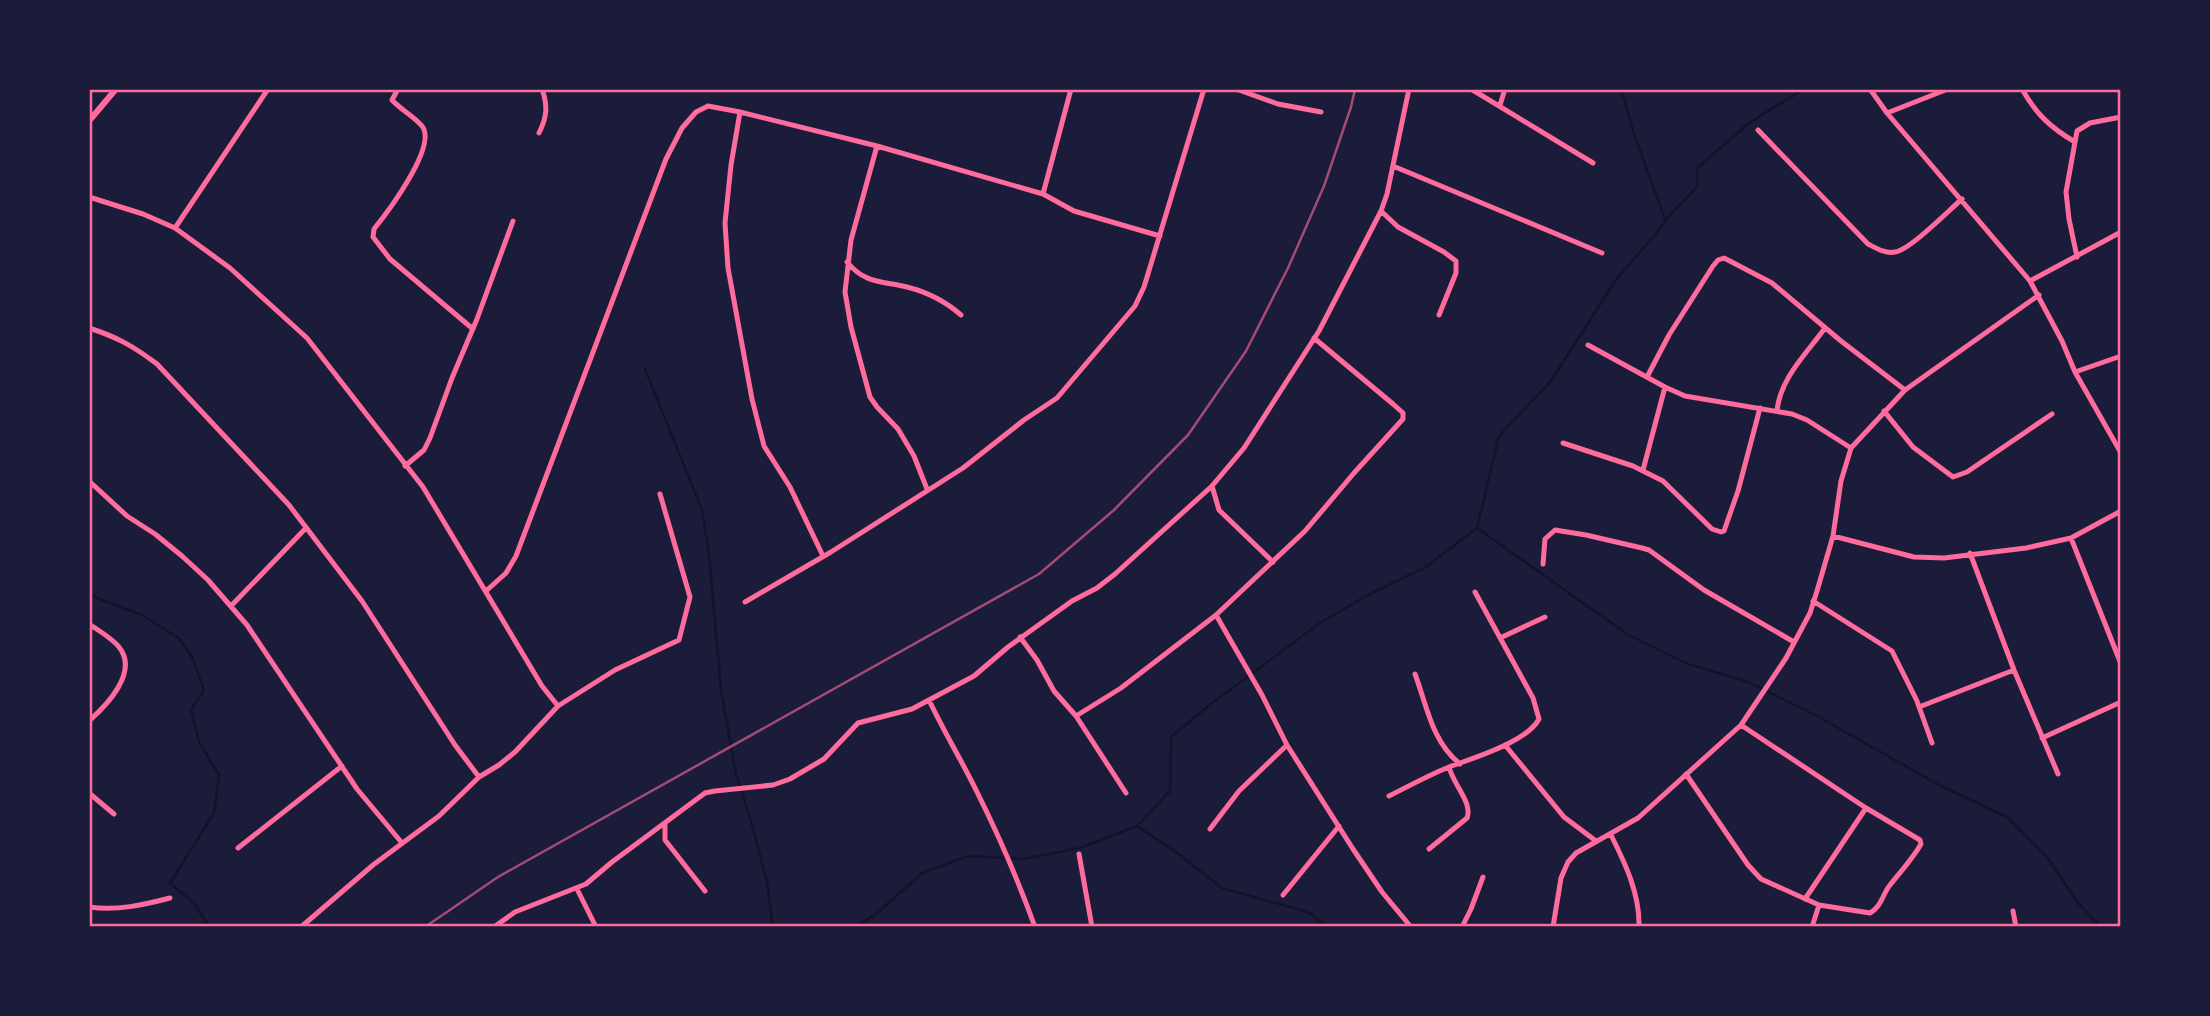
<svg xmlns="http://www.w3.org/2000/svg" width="2210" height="1016" font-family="Overpass,sans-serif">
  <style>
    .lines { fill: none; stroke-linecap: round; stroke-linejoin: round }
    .stream { stroke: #12122b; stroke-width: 2.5 }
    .minor { stroke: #ff6b9d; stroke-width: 5 }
    .tertiary { stroke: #ff6b9d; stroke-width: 6 }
    .rail { stroke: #a44b75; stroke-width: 2.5 }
    .neatline { fill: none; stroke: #ff6b9d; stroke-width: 2.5 }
  </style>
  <rect width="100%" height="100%" fill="#1b1b3a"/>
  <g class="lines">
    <!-- stream -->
    <path class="stream" d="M1621 89 1634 134 1665 219
      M645 369 702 510 709 554 721 690 736 774 750 818 767 882 773 927
      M1477 528 1627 634 1688 664 1746 681 1819 717 1939 785 2007 817 2046 856 2078 903 2101 927
      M89 593 97 598 142 615 180 639 193 659 204 690 191 710 199 742 219 775 214 813 170 883 194 903 209 927
      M1137 826 1180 855 1222 888 1308 912 1328 927
      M856 927 876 914 922 873 968 856 1023 859 1080 848 1137 826 1170 791 1171 737 1207 707 1317 625 1366 596 1426 567 1477 528 1499 436 1551 381 1617 278 1656 234 1666 219 1697 187V168L1749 123 1804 89"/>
    <!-- minor -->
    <path class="minor" d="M398 89 392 100C401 110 414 116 422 126 438 146 387 213 374 229L373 237 390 259 473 329
      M1236 89 1278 104 1321 112
      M1471 89 1593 163
      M1870 89 1887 113 2030 281 2062 341 2075 372 2121 453
      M2022 89C2036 114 2051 128 2075 142
      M1500 105 1505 89
      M740 112 731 165 725 223 728 268 752 399 764 446 790 487 823 556
      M1887 113 1948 89
      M1758 130 1868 244C1876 248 1885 254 1895 252 1910 250 1948 211 1962 199
      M539 133C547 117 548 106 542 89
      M877 146 851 240 845 292 851 327 870 397 877 407 898 429 914 456 927 489
      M1393 166 1602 253
      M1043 194 1071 89
      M89 197 143 214 175 228 230 268 307 338 423 487 542 686 558 706
      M1381 211 1398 227 1444 252 1456 261V273L1439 315
      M175 228 268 89
      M2077 257 2069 219 2066 192 2077 131 2090 123 2121 117
      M847 262C865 284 882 281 907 287 927 292 945 301 961 315
      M2030 281 2121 232
      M89 328C117 337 133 346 157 364L289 505 362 601 455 745 479 777
      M1588 345 1665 387 1685 396 1792 414 1807 420 1851 448
      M2075 372 2121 356
      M1647 377 1669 335 1713 266 1718 260 1724 258 1772 283 1841 341 1905 390
      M1777 411C1780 378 1807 353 1825 328
      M1884 411 1913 447 1953 477 1967 472 2052 414
      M1563 443 1633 466 1663 481 1712 529 1721 532 1724 531 1738 491 1760 408
      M405 466 424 450 430 438 452 378 477 319 513 221
      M1643 470 1665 387
      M89 481 127 516 155 534 182 556 208 580 247 625 357 789 402 843
      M1212 486 1219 510 1273 562
      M1833 536 1914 557 1944 558 2026 548 2071 538 2121 511
      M2071 538 2121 664
      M1970 553 2014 670 2058 774
      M1543 564 1545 539 1555 530 1586 535 1642 548 1649 550 1704 590 1794 642
      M486 591 506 573 516 556 666 159 682 128 696 112 708 106 740 112 877 146 1043 194 1074 211 1160 236
      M1813 601 1892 651 1917 701 1932 743
      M745 602 831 552 963 468 1024 420 1057 398 1135 306 1144 287 1204 89
      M231 606 306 528
      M1216 615 1262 695 1287 745 1353 849 1382 892 1411 927
      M89 624C99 631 112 638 119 647 139 672 107 705 89 721
      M1020 637 1037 660 1054 691 1076 716 1126 793
      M1500 638 1545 617
      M1415 674C1427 706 1432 742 1460 764
      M929 700C944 732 962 761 977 792 999 836 1018 880 1035 927
      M1919 707 2014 670
      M1076 716 1121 688 1216 615 1305 531 1354 473 1403 419V413L1393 404 1314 338
      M2042 738 2121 702
      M1505 745 1564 817 1596 841
      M1686 774 1748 865 1761 879 1819 905 1870 913C1882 906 1882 895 1890 885 1900 872 1912 860 1921 844L1920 840 1866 808 1741 725
      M89 793 114 814
      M1389 796C1409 786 1429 775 1449 767 1473 758 1527 742 1539 719L1533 698 1475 592
      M665 824V840L705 891
      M1210 829 1239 791 1287 745
      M1611 835C1625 863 1640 894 1639 927
      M238 848 342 766
      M1429 849 1467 818C1473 803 1453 784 1449 767
      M1079 854 1092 927
      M577 889 596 927
      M1283 895 1339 826
      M1805 899 1866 808
      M89 907C117 911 143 905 170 898
      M2013 911 2016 927
      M301 927 373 865 439 816 479 777 499 765 515 752 558 706 615 670 679 640 690 597 660 494
      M494 927 515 912 586 884 612 862 705 793 715 791 773 785 790 779 824 759 858 723 912 709 974 676 1008 647 1072 601 1097 588 1115 574 1212 486 1244 448 1319 331 1381 211 1387 194 1409 89
      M1462 927 1471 909 1483 877
      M1553 927 1561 878 1568 862 1576 853 1638 818 1741 725 1786 658 1810 613 1817 591 1833 536 1841 481 1851 448 1905 390 2039 295
      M1812 927 1819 905"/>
    <!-- tertiary -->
    <path class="tertiary" d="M89 121 116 89"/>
    <!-- rail -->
    <path class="rail" d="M425 927 498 877 1039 574 1114 510 1188 435 1246 351 1288 268 1324 186 1351 107 1355 89"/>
  </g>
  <!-- border -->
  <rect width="2210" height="1016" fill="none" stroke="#1b1b3a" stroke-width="182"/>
  <rect x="91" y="91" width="2028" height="834" class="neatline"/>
</svg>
